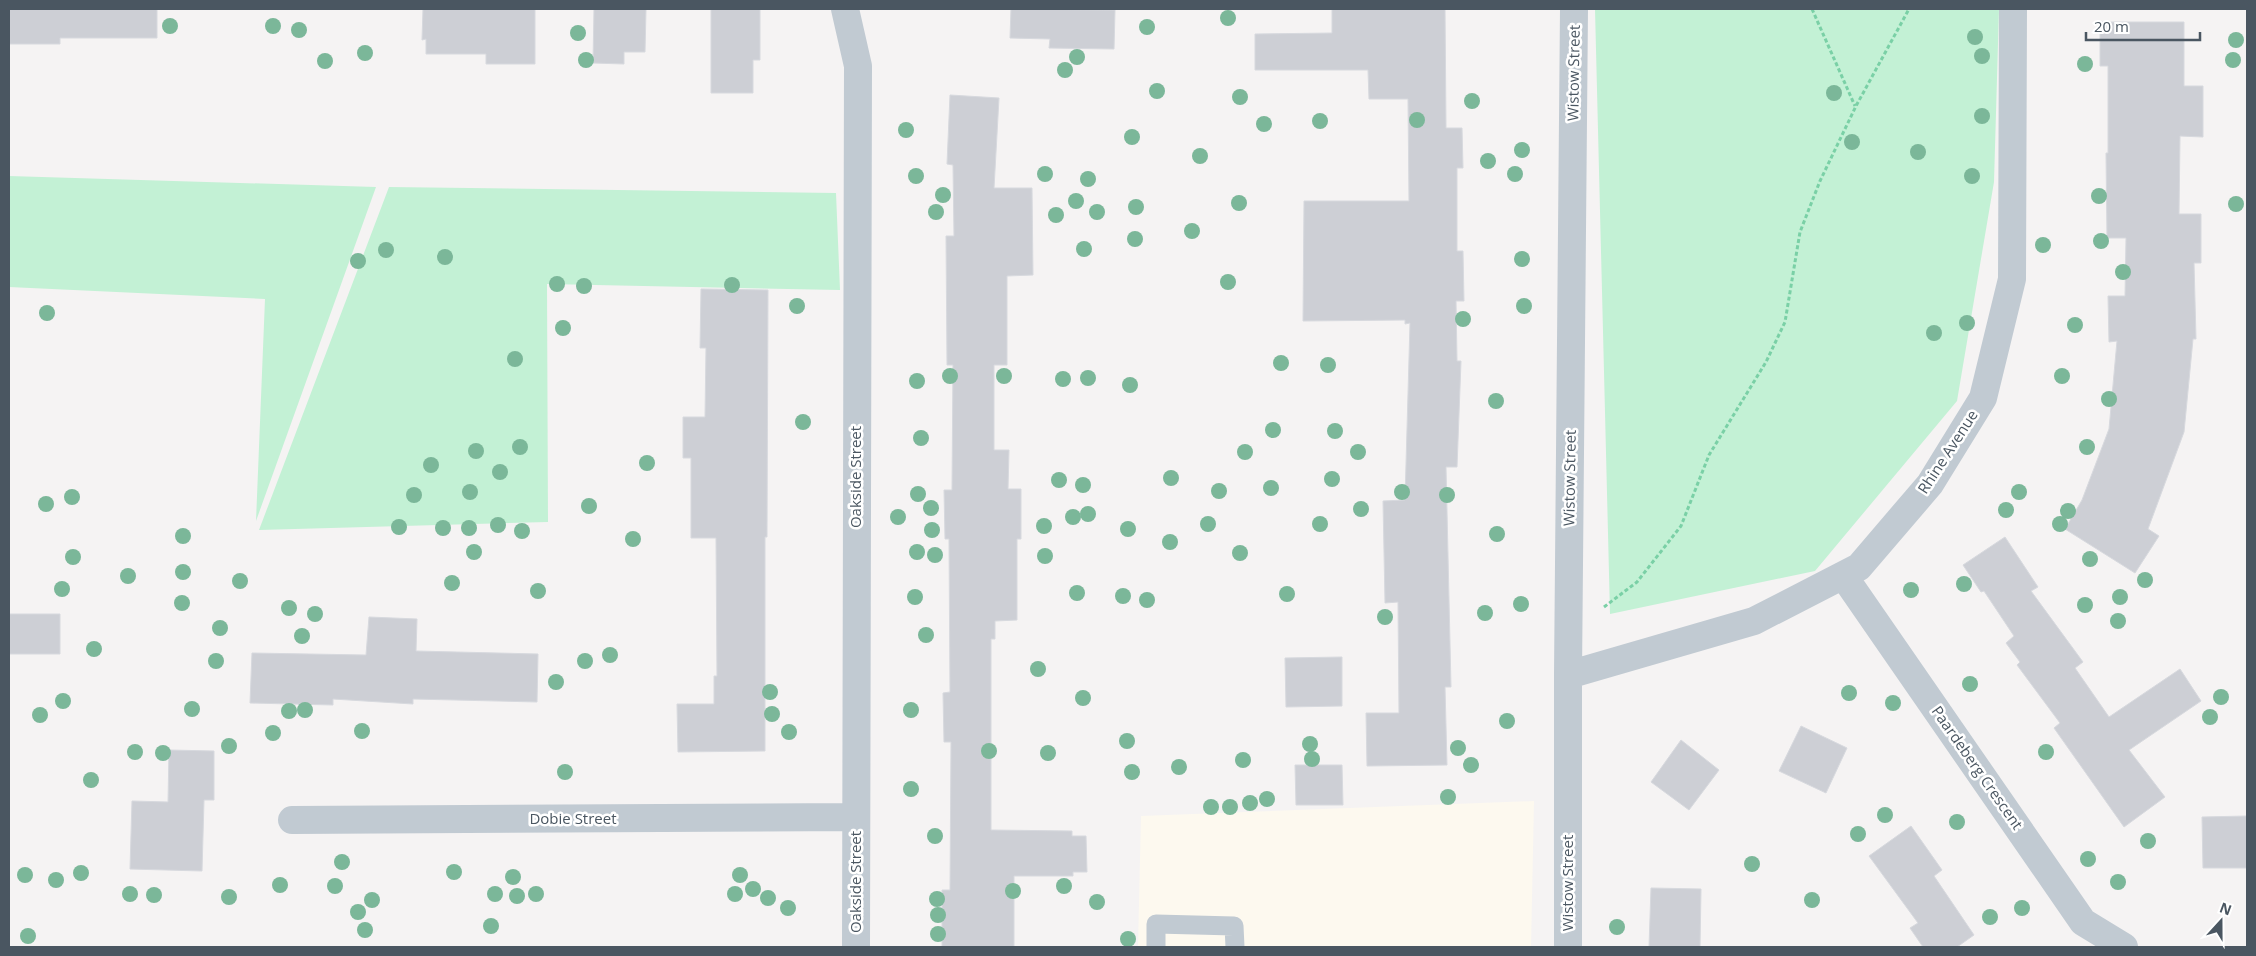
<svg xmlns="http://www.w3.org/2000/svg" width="2256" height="956" font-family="'Open Sans',sans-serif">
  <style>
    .commercial { fill: #fdf9ef }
    .green { fill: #c3f1d5 }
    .building { fill: #cdcfd5; stroke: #d7d9de }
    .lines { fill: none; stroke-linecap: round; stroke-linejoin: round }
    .path { stroke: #7ad0a6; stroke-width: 3; stroke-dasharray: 4 2.5; stroke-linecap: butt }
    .service { stroke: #c1cad2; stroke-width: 19 }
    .minor { stroke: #c1cad2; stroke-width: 28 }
    .tree { fill: #7bb799 }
    .labels { text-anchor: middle; stroke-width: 5; stroke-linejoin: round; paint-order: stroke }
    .street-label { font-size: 15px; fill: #4a5661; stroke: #fff }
  </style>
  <rect width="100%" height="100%" fill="#f5f3f3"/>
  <!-- commercial -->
  <path class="commercial" d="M1534 801 1531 947H1138L1141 816Z"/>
  <!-- green -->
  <path class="green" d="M1595 9H1999L1994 182 1957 401 1815 571 1610 614Z
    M9 176 376 187 256 521 265 299 9 287Z
    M389 187 836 193 840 290 547 284 548 522 259 530Z"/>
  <!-- building -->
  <path class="building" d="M9 9H157V38H60V44H9Z
    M423 9H535V64H486V54H426V39L422 40Z
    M594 9H646L645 52H624V64L593 63Z
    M711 9H760V60H753V93H711Z
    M1011 9 1115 10 1114 49 1049 48 1050 39 1010 38Z
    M1332 9H1445L1446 128H1462L1463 168H1457V251H1463L1464 301H1456L1457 361H1461L1457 467H1446L1451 687H1445L1447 765 1367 766 1366 713H1399L1398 602 1385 603 1383 501 1405 500 1410 323 1405 324V320L1303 321 1304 201H1409L1408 99H1369L1368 70H1255V34L1332 33Z
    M2100 22H2184V86H2203V137L2180 136 2179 214H2201V263H2194L2196 339H2193L2184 432 2148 529 2159 536 2135 573 2065 529 2082 500 2109 429 2117 341 2109 342 2108 296H2125L2126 238H2107L2106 153H2108V66H2100Z
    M950 95 999 98 994 188H1032L1033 275 1007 276V365H994V450H1009L1008 489H1021V539H1017V620L995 621V639H991V830L1072 831V836H1086L1087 872H1073V876H1014V947H942V890H950L951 742H944L943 693 950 692 949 539H945L944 490H952L953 365H947L946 236H954L953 165 947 164Z
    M701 289 768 290 767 537H765V751L678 752 677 704H714V676H717L716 538H691V458H683V417H705L706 348H700Z
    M2005 537 2038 587 2031 591 2083 662 2075 668 2109 717 2180 669 2201 701 2129 750 2165 797 2124 827 2054 728 2060 723 2017 665 2020 662 2006 643 2014 636 1984 591 1981 592 1963 565Z
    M9 614H60V654H9Z
    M369 617 417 619 416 651 538 654 537 702 413 699V704L333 699V705L250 703 252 653 366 655Z
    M1342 657V706L1286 707 1285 658Z
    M1801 726 1847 748 1826 793 1779 771Z
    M1681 740 1719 770 1689 810 1651 782Z
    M169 750 214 751V800H204L202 871 130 869 132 801 168 802Z
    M1295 765H1342L1343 805H1296Z
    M2247 816V868H2203L2202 817Z
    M1911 826 1942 870 1934 876 1974 935 1957 947H1923L1910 928 1918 923 1869 856Z
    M1651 888 1701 889 1700 947H1649Z"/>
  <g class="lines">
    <!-- path -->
    <path class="path" d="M1812 9 1855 106
      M1604 607 1637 582 1681 526 1709 455 1766 362 1785 322 1800 232 1820 181 1856 106 1909 9"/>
    <!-- service -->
    <path class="service" d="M1156 947V924L1234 926 1235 947"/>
    <!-- minor -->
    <path class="minor" d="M845 9 858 66 856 947
      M1843 575 2083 922 2124 947
      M1568 675 1754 621 1859 567 1930 484 1983 398 2012 279 2013 9
      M292 820 855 817
      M1568 947V675L1574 9"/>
  </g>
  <!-- trees -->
  <g class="tree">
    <circle cx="1228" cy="18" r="8"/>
    <circle cx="170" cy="26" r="8"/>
    <circle cx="273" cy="26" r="8"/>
    <circle cx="1147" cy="27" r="8"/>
    <circle cx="299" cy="30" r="8"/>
    <circle cx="578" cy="33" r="8"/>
    <circle cx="1975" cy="37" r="8"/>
    <circle cx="2236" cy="40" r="8"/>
    <circle cx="365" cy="53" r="8"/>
    <circle cx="1982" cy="56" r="8"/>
    <circle cx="1077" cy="57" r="8"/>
    <circle cx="586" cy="60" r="8"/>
    <circle cx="2233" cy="60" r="8"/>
    <circle cx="325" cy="61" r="8"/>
    <circle cx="2085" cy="64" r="8"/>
    <circle cx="1065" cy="70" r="8"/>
    <circle cx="1157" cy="91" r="8"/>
    <circle cx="1834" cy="93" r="8"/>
    <circle cx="1240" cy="97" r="8"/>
    <circle cx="1472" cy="101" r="8"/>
    <circle cx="1982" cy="116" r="8"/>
    <circle cx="1417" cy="120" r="8"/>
    <circle cx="1320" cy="121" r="8"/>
    <circle cx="1264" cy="124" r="8"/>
    <circle cx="906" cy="130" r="8"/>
    <circle cx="1132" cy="137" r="8"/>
    <circle cx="1852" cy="142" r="8"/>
    <circle cx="1522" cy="150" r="8"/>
    <circle cx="1918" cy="152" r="8"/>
    <circle cx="1200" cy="156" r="8"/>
    <circle cx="1488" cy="161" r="8"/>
    <circle cx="1045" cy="174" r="8"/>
    <circle cx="1515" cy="174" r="8"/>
    <circle cx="916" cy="176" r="8"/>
    <circle cx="1972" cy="176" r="8"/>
    <circle cx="1088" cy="179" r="8"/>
    <circle cx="943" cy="195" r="8"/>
    <circle cx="2099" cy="196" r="8"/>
    <circle cx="1076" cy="201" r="8"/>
    <circle cx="1239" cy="203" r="8"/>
    <circle cx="2236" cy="204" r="8"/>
    <circle cx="1136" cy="207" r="8"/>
    <circle cx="936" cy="212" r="8"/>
    <circle cx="1097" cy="212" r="8"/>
    <circle cx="1056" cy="215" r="8"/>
    <circle cx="1192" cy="231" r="8"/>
    <circle cx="1135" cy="239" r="8"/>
    <circle cx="2101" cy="241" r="8"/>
    <circle cx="2043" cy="245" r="8"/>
    <circle cx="1084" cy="249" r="8"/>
    <circle cx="386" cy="250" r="8"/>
    <circle cx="445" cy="257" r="8"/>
    <circle cx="1522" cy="259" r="8"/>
    <circle cx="358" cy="261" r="8"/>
    <circle cx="2123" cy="272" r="8"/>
    <circle cx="1228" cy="282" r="8"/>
    <circle cx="557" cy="284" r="8"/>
    <circle cx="732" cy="285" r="8"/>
    <circle cx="584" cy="286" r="8"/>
    <circle cx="797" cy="306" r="8"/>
    <circle cx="1524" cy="306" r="8"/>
    <circle cx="47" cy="313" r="8"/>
    <circle cx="1463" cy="319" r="8"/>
    <circle cx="1967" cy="323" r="8"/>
    <circle cx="2075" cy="325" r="8"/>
    <circle cx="563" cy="328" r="8"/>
    <circle cx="1934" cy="333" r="8"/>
    <circle cx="515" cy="359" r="8"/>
    <circle cx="1281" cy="363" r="8"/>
    <circle cx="1328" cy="365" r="8"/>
    <circle cx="950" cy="376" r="8"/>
    <circle cx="1004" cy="376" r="8"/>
    <circle cx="2062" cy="376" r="8"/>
    <circle cx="1088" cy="378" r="8"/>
    <circle cx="1063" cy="379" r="8"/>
    <circle cx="917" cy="381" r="8"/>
    <circle cx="1130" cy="385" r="8"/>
    <circle cx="2109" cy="399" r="8"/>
    <circle cx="1496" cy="401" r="8"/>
    <circle cx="803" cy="422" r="8"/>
    <circle cx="1273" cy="430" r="8"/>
    <circle cx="1335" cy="431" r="8"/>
    <circle cx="921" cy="438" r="8"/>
    <circle cx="520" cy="447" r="8"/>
    <circle cx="2087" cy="447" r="8"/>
    <circle cx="476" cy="451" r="8"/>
    <circle cx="1245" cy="452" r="8"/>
    <circle cx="1358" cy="452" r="8"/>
    <circle cx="647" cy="463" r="8"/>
    <circle cx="431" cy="465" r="8"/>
    <circle cx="500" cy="472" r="8"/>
    <circle cx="1171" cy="478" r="8"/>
    <circle cx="1332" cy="479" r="8"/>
    <circle cx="1059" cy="480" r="8"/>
    <circle cx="1083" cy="485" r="8"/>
    <circle cx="1271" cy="488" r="8"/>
    <circle cx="1219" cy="491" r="8"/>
    <circle cx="470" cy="492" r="8"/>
    <circle cx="1402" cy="492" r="8"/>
    <circle cx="2019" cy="492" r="8"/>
    <circle cx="918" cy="494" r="8"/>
    <circle cx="414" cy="495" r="8"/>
    <circle cx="1447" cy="495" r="8"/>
    <circle cx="72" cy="497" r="8"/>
    <circle cx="46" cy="504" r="8"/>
    <circle cx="589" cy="506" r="8"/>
    <circle cx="931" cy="508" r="8"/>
    <circle cx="1361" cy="509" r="8"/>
    <circle cx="2006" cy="510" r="8"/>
    <circle cx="2068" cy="511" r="8"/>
    <circle cx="1088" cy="514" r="8"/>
    <circle cx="898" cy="517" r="8"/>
    <circle cx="1073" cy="517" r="8"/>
    <circle cx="1208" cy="524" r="8"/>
    <circle cx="1320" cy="524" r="8"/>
    <circle cx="2060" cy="524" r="8"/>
    <circle cx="498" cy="525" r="8"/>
    <circle cx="1044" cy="526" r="8"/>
    <circle cx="399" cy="527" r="8"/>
    <circle cx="443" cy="528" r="8"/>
    <circle cx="469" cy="528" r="8"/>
    <circle cx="1128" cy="529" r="8"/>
    <circle cx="932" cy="530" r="8"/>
    <circle cx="522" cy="531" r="8"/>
    <circle cx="1497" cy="534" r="8"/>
    <circle cx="183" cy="536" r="8"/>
    <circle cx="633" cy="539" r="8"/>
    <circle cx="1170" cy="542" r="8"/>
    <circle cx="474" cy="552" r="8"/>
    <circle cx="917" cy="552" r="8"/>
    <circle cx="1240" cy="553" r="8"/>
    <circle cx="935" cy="555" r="8"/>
    <circle cx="1045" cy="556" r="8"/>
    <circle cx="73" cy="557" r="8"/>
    <circle cx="2090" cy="559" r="8"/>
    <circle cx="183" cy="572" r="8"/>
    <circle cx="128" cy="576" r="8"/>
    <circle cx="2145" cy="580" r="8"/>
    <circle cx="240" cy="581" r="8"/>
    <circle cx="452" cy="583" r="8"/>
    <circle cx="1964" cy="584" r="8"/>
    <circle cx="62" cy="589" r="8"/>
    <circle cx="1911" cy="590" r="8"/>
    <circle cx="538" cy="591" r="8"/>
    <circle cx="1077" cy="593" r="8"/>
    <circle cx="1287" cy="594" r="8"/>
    <circle cx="1123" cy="596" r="8"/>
    <circle cx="915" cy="597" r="8"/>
    <circle cx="2120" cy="597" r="8"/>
    <circle cx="1147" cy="600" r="8"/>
    <circle cx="182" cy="603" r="8"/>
    <circle cx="1521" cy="604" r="8"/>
    <circle cx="2085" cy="605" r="8"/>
    <circle cx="289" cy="608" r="8"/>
    <circle cx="1485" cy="613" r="8"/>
    <circle cx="315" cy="614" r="8"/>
    <circle cx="1385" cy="617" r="8"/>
    <circle cx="2118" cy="621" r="8"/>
    <circle cx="220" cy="628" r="8"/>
    <circle cx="926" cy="635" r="8"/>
    <circle cx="302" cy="636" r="8"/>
    <circle cx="94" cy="649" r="8"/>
    <circle cx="610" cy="655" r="8"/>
    <circle cx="216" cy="661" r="8"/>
    <circle cx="585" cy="661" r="8"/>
    <circle cx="1038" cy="669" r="8"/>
    <circle cx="556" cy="682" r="8"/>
    <circle cx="1970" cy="684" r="8"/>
    <circle cx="770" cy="692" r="8"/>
    <circle cx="1849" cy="693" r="8"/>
    <circle cx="2221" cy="697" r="8"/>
    <circle cx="1083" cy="698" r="8"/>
    <circle cx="63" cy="701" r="8"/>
    <circle cx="1893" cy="703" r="8"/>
    <circle cx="192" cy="709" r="8"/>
    <circle cx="305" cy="710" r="8"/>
    <circle cx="911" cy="710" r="8"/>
    <circle cx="289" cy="711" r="8"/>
    <circle cx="772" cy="714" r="8"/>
    <circle cx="40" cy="715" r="8"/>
    <circle cx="2210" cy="717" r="8"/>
    <circle cx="1507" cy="721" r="8"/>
    <circle cx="362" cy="731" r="8"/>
    <circle cx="789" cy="732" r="8"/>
    <circle cx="273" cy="733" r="8"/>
    <circle cx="1127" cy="741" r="8"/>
    <circle cx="1310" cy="744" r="8"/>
    <circle cx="229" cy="746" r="8"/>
    <circle cx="1458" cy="748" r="8"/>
    <circle cx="989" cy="751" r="8"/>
    <circle cx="135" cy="752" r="8"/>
    <circle cx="2046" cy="752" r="8"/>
    <circle cx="163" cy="753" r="8"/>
    <circle cx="1048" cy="753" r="8"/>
    <circle cx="1312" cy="759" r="8"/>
    <circle cx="1243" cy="760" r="8"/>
    <circle cx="1471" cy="765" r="8"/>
    <circle cx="1179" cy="767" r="8"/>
    <circle cx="565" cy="772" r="8"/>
    <circle cx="1132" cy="772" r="8"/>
    <circle cx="91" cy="780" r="8"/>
    <circle cx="911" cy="789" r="8"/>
    <circle cx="1448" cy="797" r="8"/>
    <circle cx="1267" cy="799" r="8"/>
    <circle cx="1250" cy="803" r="8"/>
    <circle cx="1211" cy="807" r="8"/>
    <circle cx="1230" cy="807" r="8"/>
    <circle cx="1885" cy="815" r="8"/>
    <circle cx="1957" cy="822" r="8"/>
    <circle cx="1858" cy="834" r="8"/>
    <circle cx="935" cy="836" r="8"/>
    <circle cx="2148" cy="841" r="8"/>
    <circle cx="2088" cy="859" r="8"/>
    <circle cx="342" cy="862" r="8"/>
    <circle cx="1752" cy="864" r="8"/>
    <circle cx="454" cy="872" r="8"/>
    <circle cx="81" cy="873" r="8"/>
    <circle cx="25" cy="875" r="8"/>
    <circle cx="740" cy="875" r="8"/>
    <circle cx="513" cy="877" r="8"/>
    <circle cx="56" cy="880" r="8"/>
    <circle cx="2118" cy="882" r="8"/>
    <circle cx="280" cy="885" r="8"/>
    <circle cx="335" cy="886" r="8"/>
    <circle cx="1064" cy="886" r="8"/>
    <circle cx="753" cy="889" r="8"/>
    <circle cx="1013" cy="891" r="8"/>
    <circle cx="130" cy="894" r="8"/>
    <circle cx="495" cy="894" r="8"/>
    <circle cx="536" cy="894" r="8"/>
    <circle cx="735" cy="894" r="8"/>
    <circle cx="154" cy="895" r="8"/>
    <circle cx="517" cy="896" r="8"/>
    <circle cx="229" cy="897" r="8"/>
    <circle cx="768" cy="898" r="8"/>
    <circle cx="937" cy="899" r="8"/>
    <circle cx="372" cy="900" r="8"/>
    <circle cx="1812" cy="900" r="8"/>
    <circle cx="1097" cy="902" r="8"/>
    <circle cx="788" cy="908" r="8"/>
    <circle cx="2022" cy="908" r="8"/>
    <circle cx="358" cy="912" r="8"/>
    <circle cx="938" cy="915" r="8"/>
    <circle cx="1990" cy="917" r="8"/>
    <circle cx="491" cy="926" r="8"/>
    <circle cx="1617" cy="927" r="8"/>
    <circle cx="365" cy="930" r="8"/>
    <circle cx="938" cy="934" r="8"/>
    <circle cx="28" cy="936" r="8"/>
    <circle cx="1128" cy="939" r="8"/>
  </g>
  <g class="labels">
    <!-- street labels -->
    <g class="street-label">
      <text transform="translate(1574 73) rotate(-89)" y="5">Wistow Street</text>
      <text transform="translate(1948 452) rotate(-57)" y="5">Rhine Avenue</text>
      <text transform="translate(856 477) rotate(-90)" y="5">Oakside Street</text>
      <text transform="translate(1570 478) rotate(-89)" y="5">Wistow Street</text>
      <text transform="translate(1977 768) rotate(55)" y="5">Paardeberg Crescent</text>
      <text x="573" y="824">Dobie Street</text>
      <text transform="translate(856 882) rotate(-90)" y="5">Oakside Street</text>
      <text transform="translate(1568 883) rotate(-90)" y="5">Wistow Street</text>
    </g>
  </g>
  <!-- border -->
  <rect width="2256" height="956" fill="none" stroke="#4a5661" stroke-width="20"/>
  <!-- north arrow -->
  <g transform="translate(2221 921) rotate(21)" stroke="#ffffff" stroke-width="4" paint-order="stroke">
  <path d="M0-4L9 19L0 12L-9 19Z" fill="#4a5661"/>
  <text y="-8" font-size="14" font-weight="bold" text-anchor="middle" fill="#4a5661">N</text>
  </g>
  <!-- scale -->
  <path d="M2086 32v8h114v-8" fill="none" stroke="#4a5661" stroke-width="2.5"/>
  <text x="2094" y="32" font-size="15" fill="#4a5661" stroke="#ffffff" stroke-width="4" paint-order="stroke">20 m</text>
</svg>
